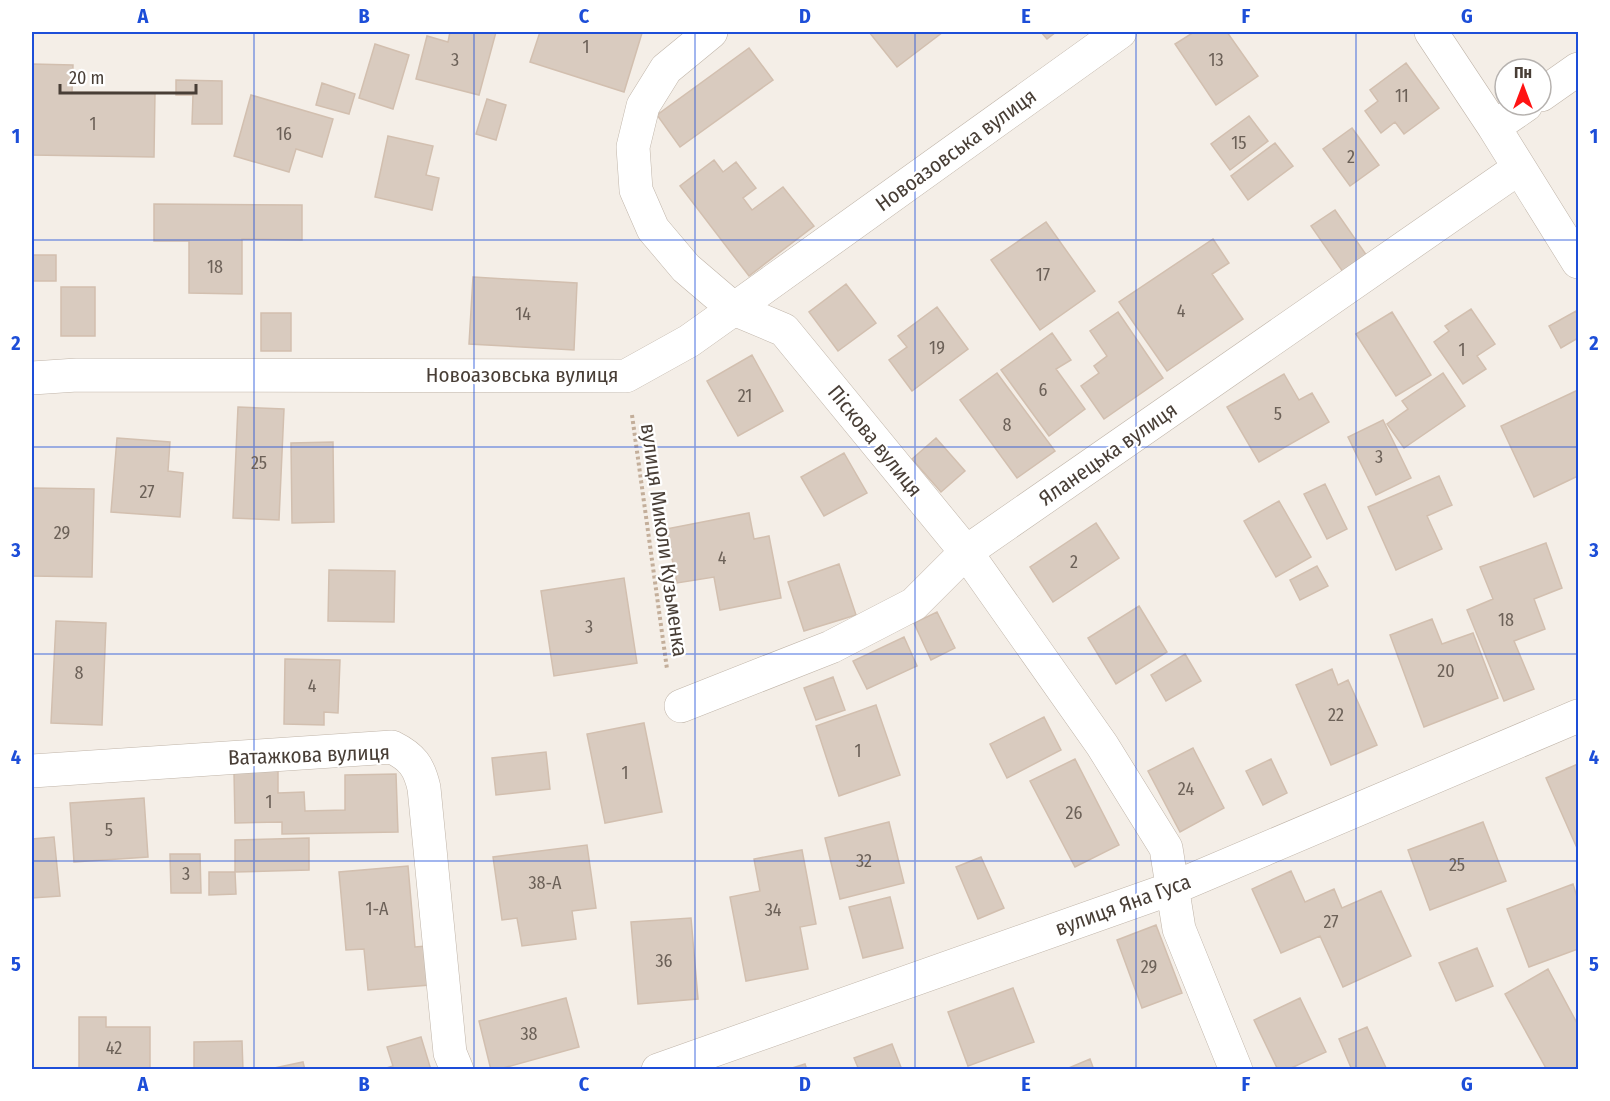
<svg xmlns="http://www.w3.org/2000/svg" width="1610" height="1101" font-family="'Fira Sans Condensed',sans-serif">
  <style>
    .building { fill: #d9cbbf; stroke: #d2bfaf; stroke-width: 1.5 }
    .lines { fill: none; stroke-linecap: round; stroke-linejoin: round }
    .minor-casing { stroke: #c0b5a9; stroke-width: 34 }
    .path { stroke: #c3ae9a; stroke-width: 4; stroke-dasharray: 3 3; stroke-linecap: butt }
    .minor { stroke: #fff; stroke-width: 33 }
    .grid { fill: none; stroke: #1d4ed8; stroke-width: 1.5; stroke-opacity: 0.55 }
    .labels { text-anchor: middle; stroke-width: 4.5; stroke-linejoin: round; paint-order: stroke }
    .number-label { font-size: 18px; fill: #6c6158 }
    .street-label { font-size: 21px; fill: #483e36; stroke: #fff }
    .neatline { fill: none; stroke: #1d4ed8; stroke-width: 2 }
    .grid-label { font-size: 20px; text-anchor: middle; font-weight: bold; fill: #1d4ed8 }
  </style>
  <rect width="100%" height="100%" fill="#f4eee7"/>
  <!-- building -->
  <path class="building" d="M450 32H496L479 95 416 79 427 36 448 42Z
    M540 32H637L642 33 624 92 530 62Z
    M869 32H943L897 67Z
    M1041 32H1056L1047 39Z
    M1194 32H1227L1258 76 1216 105 1175 44Z
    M375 44 409 55 393 109 359 98Z
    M749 48 773 80 680 147 657 115Z
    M1406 63 1439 108 1404 134 1395 122 1381 133 1365 111 1378 101 1370 90Z
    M32 64 73 65 72 92 155 93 154 157 32 155Z
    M176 80 222 81V124H192L193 95H176Z
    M322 83 355 94 349 114 316 105Z
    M251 95 333 119 322 157 296 149 289 172 234 156Z
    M487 99 506 105 496 140 476 134Z
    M1249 116 1268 141 1230 170 1211 144Z
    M1352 128 1379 165 1350 186 1323 149Z
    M388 136 433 146 426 175 439 178 432 210 375 197Z
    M1275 143 1293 166 1248 200 1231 176Z
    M714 160 723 172 736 162 756 188 743 198 752 210 783 187 814 226 749 276 680 186Z
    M154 204 302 205V240L242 239V294L189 293V241H154Z
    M1335 210 1367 256 1343 272 1311 226Z
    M1046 222 1095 291 1040 330 991 260Z
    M1213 239 1229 263 1212 274 1243 319 1167 371 1119 302Z
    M32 255H56V281H32Z
    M473 277 577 283 574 350 469 344Z
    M846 284 876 323 838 351 809 312Z
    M61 287H95V336H61Z
    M937 307 968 349 912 391 889 360 907 347 898 336Z
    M1471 309 1495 344 1477 356 1486 369 1463 384 1434 342 1449 331 1445 326Z
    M1576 311 1578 315V338L1561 348 1549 326Z
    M1118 312 1163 378 1104 419 1081 386 1099 373 1094 366 1107 356 1090 331Z
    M1392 312 1431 375 1396 396 1356 334Z
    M261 313H291V351H261Z
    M1052 333 1071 360 1056 369 1085 409 1049 436 1001 370Z
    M752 355 783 411 738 436 707 381Z
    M997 373 1055 451 1017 478 960 400Z
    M1443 373 1465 406 1404 448 1387 424 1408 409 1402 401Z
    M1284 374 1299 400 1312 393 1329 422 1259 462 1227 407Z
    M1578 390V476L1534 497 1501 426Z
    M238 407 284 409 279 520 233 518Z
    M1383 420 1411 478 1376 495 1348 437Z
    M117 438 170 442 168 471 183 473 180 517 111 512Z
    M936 438 965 471 941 492 912 459Z
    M333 442 334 522 292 523 291 443Z
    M844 453 867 493 824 516 801 477Z
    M1439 476 1452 505 1427 516 1442 549 1396 570 1368 507Z
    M1325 484 1347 529 1327 539 1304 494Z
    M32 488 94 489 92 577 32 576Z
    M1279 501 1311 557 1276 577 1244 521Z
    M749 513 754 539 769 536 781 598 720 610 714 577 677 583 666 529Z
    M1096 523 1119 558 1053 602 1030 567Z
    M1546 543 1562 588 1534 599 1545 629 1514 641 1534 689 1504 701 1467 610 1493 599 1480 567Z
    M839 564 856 615 804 631 788 582Z
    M1317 566 1328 586 1300 600 1290 580Z
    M329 570 395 571 394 622 328 621Z
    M624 578 637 663 554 676 541 591Z
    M1139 606 1167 652 1116 684 1088 638Z
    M937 612 955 648 931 660 914 623Z
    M1432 619 1442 644 1473 633 1498 698 1424 727 1390 635Z
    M56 621 106 623 102 725 51 723Z
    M904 637 917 666 867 689 853 661Z
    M1185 654 1201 681 1166 701 1151 675Z
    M285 659 340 660 338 713 324 712V725L284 724Z
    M1332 669 1338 685 1348 680 1377 745 1331 765 1296 685Z
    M833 677 845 710 816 720 804 688Z
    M876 705 900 775 839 796 816 726Z
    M1044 717 1061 750 1007 778 990 744Z
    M644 723 662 812 605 823 587 734Z
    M1193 748 1224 808 1180 832 1148 771Z
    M546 752 550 789 496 795 492 758Z
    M1075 759 1119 845 1075 867 1030 781Z
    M1271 759 1287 793 1263 805 1246 771Z
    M1578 764V847L1577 848 1546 778Z
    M278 771V793L304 792 305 811 345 810V775L396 774 398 832 282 834V822L235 823 234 772Z
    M144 798 148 857 74 862 70 803Z
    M889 822 904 883 840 899 825 838Z
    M1483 822 1506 881 1430 910 1408 850Z
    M54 837 60 896 32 898V839Z
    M309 838V870L235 872V840Z
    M587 845 596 908 572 911 576 939 522 946 517 918 502 920 493 857Z
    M802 850 816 924 800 927 808 969 746 981 730 897 760 891 754 859Z
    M170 854H200L201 893H171Z
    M981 857 1004 908 978 919 956 867Z
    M408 866 415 947 426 946 430 985 368 990 364 949 346 950 339 872Z
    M1291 871 1305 902 1334 889 1342 908 1381 891 1411 956 1343 987 1320 936 1281 953 1252 889Z
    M209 872H235L236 894 209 895Z
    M1573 884 1578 900V949L1529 967 1507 909Z
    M890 897 903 948 863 958 849 907Z
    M691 918 698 999 638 1004 631 922Z
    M1156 925 1182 993 1142 1008 1117 940Z
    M1477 948 1493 986 1456 1001 1439 963Z
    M1548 969 1578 1025V1070H1547L1505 994Z
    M1013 988 1034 1042 968 1066 948 1012Z
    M566 998 579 1047 496 1070H491L479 1021Z
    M1300 998 1326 1052 1287 1070H1278L1254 1020Z
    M79 1017H106V1027H150V1070H79Z
    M1367 1027 1387 1070H1352L1339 1039Z
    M421 1037 431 1070H380L393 1066 387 1047Z
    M242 1041 243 1070H194V1042Z
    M892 1044 902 1070H859L854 1058Z
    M1090 1059 1094 1070H1064Z
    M303 1062 305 1070H265Z
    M805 1064 807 1070H786Z"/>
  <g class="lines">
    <!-- minor casing -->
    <g class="minor-casing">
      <path id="minor" d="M711 32 666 69 643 106 633 147 636 190 653 229 686 268 734 309 784 330 966 552 1102 745 1166 848 1179 929 1236 1070
        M1431 32 1494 127 1578 262
        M1541 95 1578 69
        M1494 127 1526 105
        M32 378 77 375 626 376 689 341 734 309 1120 32
        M681 706 831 647 914 604 966 552 1519 168
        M32 771 392 747C412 757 419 766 424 788L450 1053 457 1070
        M658 1070 1173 888 1578 716"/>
    </g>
    <!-- path -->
    <path class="path" d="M632 415 667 669"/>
    <!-- minor -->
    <use href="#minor" class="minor"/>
  </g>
  <!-- grid -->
  <path class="grid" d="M254 32V1070M474 32V1070M695 32V1070M915 32V1070M1136 32V1070M1356 32V1070M32 240H1578M32 447H1578M32 654H1578M32 861H1578"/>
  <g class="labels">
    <!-- number labels -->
    <g class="number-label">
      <text x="586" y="53">1</text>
      <text x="455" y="66">3</text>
      <text x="1216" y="66">13</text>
      <text x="1402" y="102">11</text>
      <text x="93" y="130">1</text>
      <text x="284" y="140">16</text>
      <text x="1239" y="149">15</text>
      <text x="1351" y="163">2</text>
      <text x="215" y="273">18</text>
      <text x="1043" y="281">17</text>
      <text x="1181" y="317">4</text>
      <text x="523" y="320">14</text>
      <text x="937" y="354">19</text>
      <text x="1462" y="356">1</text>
      <text x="1043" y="396">6</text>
      <text x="745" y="402">21</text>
      <text x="1278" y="420">5</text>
      <text x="1007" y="431">8</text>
      <text x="1379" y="463">3</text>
      <text x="259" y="469">25</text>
      <text x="147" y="498">27</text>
      <text x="62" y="539">29</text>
      <text x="722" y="564">4</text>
      <text x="1074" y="568">2</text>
      <text x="1506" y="626">18</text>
      <text x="589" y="633">3</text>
      <text x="1446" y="677">20</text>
      <text x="79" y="679">8</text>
      <text x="312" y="692">4</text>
      <text x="1336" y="721">22</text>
      <text x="858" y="757">1</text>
      <text x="625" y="779">1</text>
      <text x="1186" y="795">24</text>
      <text x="269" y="808">1</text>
      <text x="1074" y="819">26</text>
      <text x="109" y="836">5</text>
      <text x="864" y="867">32</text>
      <text x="1457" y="871">25</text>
      <text x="186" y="880">3</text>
      <text x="545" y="889">38-А</text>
      <text x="377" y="915">1-А</text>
      <text x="773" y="916">34</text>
      <text x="1331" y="928">27</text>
      <text x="664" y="967">36</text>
      <text x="1149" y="973">29</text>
      <text x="529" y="1040">38</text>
      <text x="114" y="1054">42</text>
    </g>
    <!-- street labels -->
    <g class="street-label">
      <text transform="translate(956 150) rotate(-36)" y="7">Новоазовська вулиця</text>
      <text x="522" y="382">Новоазовська вулиця</text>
      <text transform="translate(875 441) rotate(51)" y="7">Піскова вулиця</text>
      <text transform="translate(1108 454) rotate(-35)" y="7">Яланецька вулиця</text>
      <text transform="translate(664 540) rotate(82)" y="7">вулиця Миколи Кузьменка</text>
      <text transform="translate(309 755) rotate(-2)" y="7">Ватажкова вулиця</text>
      <text transform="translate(1123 905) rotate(-20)" y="7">вулиця Яна Гуса</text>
    </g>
  </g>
  <!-- border -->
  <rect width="1610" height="1101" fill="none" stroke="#ffffff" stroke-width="66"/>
  <!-- north arrow -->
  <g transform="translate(1523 87)"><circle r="28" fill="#ffffff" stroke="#b6b2af" stroke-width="1.5"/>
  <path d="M0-4.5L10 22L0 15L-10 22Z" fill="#ff1313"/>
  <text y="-9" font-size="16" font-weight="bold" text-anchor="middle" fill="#483e36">Пн</text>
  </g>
  <!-- scale -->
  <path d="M60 84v9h136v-9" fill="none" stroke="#483e36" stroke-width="3"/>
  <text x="69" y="84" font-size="18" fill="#483e36" stroke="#ffffff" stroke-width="4.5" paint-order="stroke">20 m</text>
  <rect x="33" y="33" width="1544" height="1035" class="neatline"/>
  <g class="grid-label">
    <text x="143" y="23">A</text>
    <text x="364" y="23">B</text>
    <text x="584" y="23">C</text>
    <text x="805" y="23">D</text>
    <text x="1026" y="23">E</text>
    <text x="1246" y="23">F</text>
    <text x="1467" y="23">G</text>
    <text x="16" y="143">1</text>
    <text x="1594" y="143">1</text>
    <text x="16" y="350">2</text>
    <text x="1594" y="350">2</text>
    <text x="16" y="557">3</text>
    <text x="1594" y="557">3</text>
    <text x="16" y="764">4</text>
    <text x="1594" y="764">4</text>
    <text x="16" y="971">5</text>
    <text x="1594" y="971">5</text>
    <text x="143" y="1091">A</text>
    <text x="364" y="1091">B</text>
    <text x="584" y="1091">C</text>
    <text x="805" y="1091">D</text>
    <text x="1026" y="1091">E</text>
    <text x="1246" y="1091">F</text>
    <text x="1467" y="1091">G</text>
  </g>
</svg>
